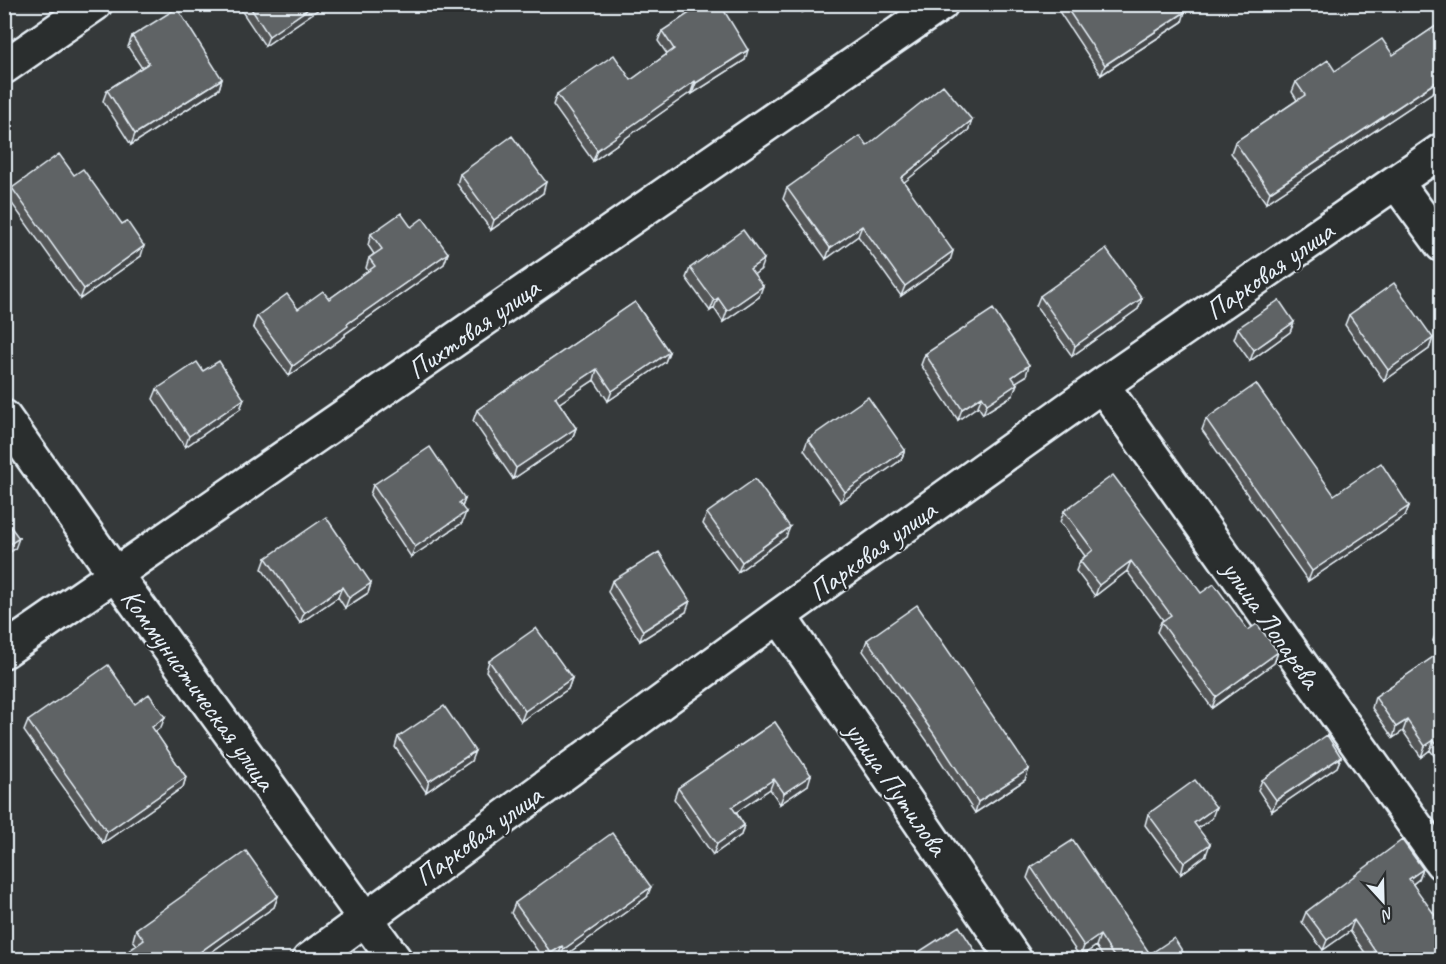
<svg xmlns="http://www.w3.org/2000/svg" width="1446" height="964" font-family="Caveat,sans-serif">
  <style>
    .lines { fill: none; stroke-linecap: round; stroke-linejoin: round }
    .minor-casing { stroke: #e8f1f8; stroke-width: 38 }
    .minor { stroke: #2a2d2e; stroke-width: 33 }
    .wall { fill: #525557; stroke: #e8f1f8; stroke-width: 1.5 }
    .shaded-wall { fill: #424547; stroke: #e8f1f8; stroke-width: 1.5 }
    .building { fill: #5f6365; stroke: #e8f1f8; stroke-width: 1.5 }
    .labels { text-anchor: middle; stroke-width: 4.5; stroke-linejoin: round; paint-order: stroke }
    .street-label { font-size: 28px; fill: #e8f1f8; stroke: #2a2d2e }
  </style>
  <rect width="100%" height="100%" fill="#35393a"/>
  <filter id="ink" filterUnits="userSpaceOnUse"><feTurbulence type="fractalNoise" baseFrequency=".0167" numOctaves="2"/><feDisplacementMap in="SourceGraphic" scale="12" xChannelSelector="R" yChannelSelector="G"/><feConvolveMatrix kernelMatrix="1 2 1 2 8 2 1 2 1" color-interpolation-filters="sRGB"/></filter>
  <g filter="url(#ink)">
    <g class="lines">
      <!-- minor casing -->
      <g class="minor-casing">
        <path id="minor" d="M4 67 95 4
          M1396 182 1442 245
          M1102 385 1442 863
          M4 417 115 574 395 960
          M779 616 1015 960
          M4 651 941 4
          M309 960 779 616 1102 385 1442 150"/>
      </g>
      <!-- minor -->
      <use href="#minor" class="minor"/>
    </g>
    <!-- wall -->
    <path class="wall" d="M237 4H326L265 46Z
      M798 4H814L803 12Z
      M1060 4H1181L1182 22 1101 75 1058 10Z
      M1442 22V86L1266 203 1231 153 1235 142 1297 100 1292 92 1296 82 1393 55Z
      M662 31 745 60 692 94 691 92 593 161 553 105 557 94 631 80 667 54 658 41Z
      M132 36 222 79 219 89 131 145 103 101 107 90 142 68 128 47Z
      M972 120 968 131 904 182 950 261 901 296 858 236 826 259 783 199 787 188 867 146Z
      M460 174 543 193 491 230 457 184Z
      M74 175 122 224 141 256 80 299 8 198 12 188Z
      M411 227 448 253 444 264 345 334V336L289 376 253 327 257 316 298 309 329 299 368 271 366 268 369 258 374 254 368 245 371 234Z
      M690 268 760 270 754 274 759 297 723 322 714 308 710 311 686 278Z
      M1040 296 1142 298 1138 309 1072 356 1036 306Z
      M635 302 669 352 665 362 608 401 594 380 559 403 576 428 572 439 513 479 473 421 477 410Z
      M1349 315 1433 338 1429 349 1384 381 1345 325Z
      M1294 322 1290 332 1250 361 1234 339 1238 328Z
      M925 354 1026 376 1015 382 1013 395 983 414 978 406 958 420 921 365Z
      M203 371 244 399 240 409 185 447 153 399 157 389Z
      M1206 419 1334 495 1409 506 1405 516 1308 581 1202 430Z
      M808 439 905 450 901 460 841 502 804 450Z
      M373 485 465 499 462 507V523L411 557 370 495Z
      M1064 511 1201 593 1248 630 1278 652 1274 663 1212 708 1157 632 1161 622 1163 620 1127 571 1095 596 1076 571 1080 561 1085 556 1060 522Z
      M707 513 786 537 738 572 703 524Z
      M266 558 371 583 368 593 345 608 338 597 300 623 262 569Z
      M612 581 686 612 640 641 608 592Z
      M1442 627V766L1430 750 1421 757 1403 731 1393 738 1372 708 1375 697 1441 652 1433 641 1437 630Z
      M867 640 1029 769 1025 780 975 813 930 745 863 651Z
      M489 661 572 678 568 689 521 721 486 671Z
      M135 704 161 727 155 732 186 777 183 787 103 843 24 731 28 721Z
      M775 722 808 785 780 804 770 789 736 812 744 825 741 835 713 855 674 799 678 788Z
      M398 737 471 761 426 792 395 747Z
      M1341 757 1337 767 1272 811 1258 790 1262 780Z
      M1148 814 1212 818 1198 828 1206 855 1181 874 1145 825Z
      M1031 867 1150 954 1188 960H1105L1096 946 1080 957 1027 878Z
      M1419 879 1413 884 1442 960H1370L1350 931 1323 950 1302 922 1306 912Z
      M278 896 274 907 200 960H116L137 945 133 940 136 929Z
      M647 897 560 959 558 956 554 960H544L511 913 515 903Z"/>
    <!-- shaded-wall -->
    <path class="shaded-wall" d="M315 4H326L265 46 269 36Z
      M806 4H814L803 12Z
      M1185 12 1182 22 1101 75 1105 65Z
      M748 50 745 60 692 94 696 83Z
      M1442 78V86L1266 203 1270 192Z
      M222 79 219 89 131 145 135 134Z
      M695 81 691 92 593 161 597 150Z
      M972 120 968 131 897 188 901 178Z
      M546 182 543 193 491 230 494 220Z
      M862 226 858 236 826 259 830 248Z
      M144 246 141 256 80 299 84 289Z
      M953 251 950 261 901 296 905 286Z
      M448 253 444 264 345 334V336L289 376 293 366 347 324Z
      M764 259 760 270 747 280 750 269Z
      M763 286 759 297 723 322 727 311Z
      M718 298 714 308 710 311 714 301Z
      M1142 298 1138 309 1072 356 1075 346Z
      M1294 322 1290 332 1250 361 1254 350Z
      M1433 338 1429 349 1384 381 1388 370Z
      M669 352 665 362 608 401 612 391Z
      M1029 365 1026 376 1008 387 1012 377Z
      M597 369 594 380 552 408 555 397Z
      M1017 384 1013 395 983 414 987 404Z
      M982 396 978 406 958 420 962 409Z
      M244 399 240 409 185 447 189 436Z
      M576 428 572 439 513 479 516 468Z
      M905 450 901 460 841 502 845 492Z
      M465 499 461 509 459 503Z
      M1409 506 1405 516 1308 581 1312 571Z
      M466 512 462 523 411 557 415 547Z
      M790 527 786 537 738 572 742 562Z
      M19 538 15 549 4 556V548Z
      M1131 561 1127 571 1095 596 1099 585Z
      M371 583 368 593 345 608 349 598Z
      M342 587 338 597 300 623 304 613Z
      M690 601 686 612 640 641 643 631Z
      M1278 652 1274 663 1212 708 1216 697Z
      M572 678 568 689 521 721 525 711Z
      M165 717 161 727 148 737 152 727Z
      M1407 720 1403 731 1393 738 1396 727Z
      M1434 740 1430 750 1421 757 1425 746Z
      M475 751 471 761 426 792 429 781Z
      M1341 757 1337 767 1272 811 1276 800Z
      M1029 769 1025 780 975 813 978 802Z
      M811 775 808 785 780 804 784 793Z
      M186 777 183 787 103 843 107 832Z
      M774 779 770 789 729 817 732 807Z
      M1216 807 1212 818 1190 834 1194 823Z
      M744 825 741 835 713 855 717 844Z
      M1210 844 1206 855 1181 874 1184 863Z
      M1423 869 1419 879 1406 889 1409 879Z
      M651 887 647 897 560 959 564 949Z
      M278 896 274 907 200 960H189Z
      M1354 920 1350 931 1323 950 1327 940Z
      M1100 935 1096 946 1080 957 1084 946Z
      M562 946 558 956 554 960H549L551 953Z"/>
    <!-- building -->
    <path class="building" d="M248 4H315L269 36Z
      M703 4H720L748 50 696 83 695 81 597 150 557 94 614 55 631 80 674 49 662 31Z
      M1064 4H1181L1185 12 1105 65Z
      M177 8 222 79 135 134 107 90 149 63 132 36Z
      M1442 22V78L1270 192 1235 142 1305 95 1296 82 1328 60 1335 71 1382 39 1393 55Z
      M943 85 972 120 901 178 953 251 905 286 862 226 830 248 787 188 860 136 867 146Z
      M512 136 546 182 494 220 460 174Z
      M59 154 74 175 83 169 122 224 127 221 144 246 84 289 12 188Z
      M401 213 411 227 423 218 448 253 347 324 348 326 293 366 257 316 287 294 298 309 323 291 329 299 375 266 369 258 382 249 371 234Z
      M743 230 764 259 750 269 763 286 727 311 718 298 714 301 690 268Z
      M1106 249 1142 298 1075 346 1040 296Z
      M1394 283 1433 338 1388 370 1349 315Z
      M1279 300 1294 322 1254 350 1238 328Z
      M635 302 669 352 612 391 597 369 555 397 576 428 516 468 477 410Z
      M993 309 1029 365 1012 377 1017 384 987 404 982 396 962 409 925 354Z
      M219 361 244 399 189 436 157 389 197 362 203 371Z
      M1256 384 1334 495 1381 463 1409 506 1312 571 1206 419Z
      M868 397 905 450 845 492 808 439Z
      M430 447 465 499 459 503 466 512 415 547 373 485Z
      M1113 475 1201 593 1214 584 1248 630 1257 624 1278 652 1216 697 1161 622 1171 615 1131 561 1099 585 1080 561 1093 550 1064 511Z
      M755 479 790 527 742 562 707 513Z
      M326 517 371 583 349 598 342 587 304 613 266 558Z
      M4 518 19 538 4 548Z
      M659 552 690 601 643 631 612 581Z
      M917 605 1029 769 978 802 934 734 867 640Z
      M1442 627V637L1437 630Z
      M536 628 572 678 525 711 489 661Z
      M1442 651V750L1434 740 1425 746 1407 720 1396 727 1375 697Z
      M108 665 135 704 149 694 165 717 152 727 186 777 107 832 28 721Z
      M444 706 475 751 429 781 398 737Z
      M775 722 811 775 784 793 774 779 732 807 744 825 717 844 678 788Z
      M1327 735 1341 757 1276 800 1262 780Z
      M1195 780 1216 807 1194 823 1210 844 1184 863 1148 814Z
      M612 833 651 887 564 949 562 946 551 953 515 903Z
      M1073 840 1150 954 1174 938 1188 960H1116L1100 935 1084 946 1031 867Z
      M1402 840 1423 869 1409 879 1442 925V960H1381L1354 920 1327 940 1306 912Z
      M246 851 278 896 189 960H116L144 940 136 929Z
      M959 926 981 960H913L911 957Z"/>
  </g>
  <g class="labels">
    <!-- street labels -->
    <g class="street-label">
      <text transform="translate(1269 270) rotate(-35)" y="10">Парковая улица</text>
      <text transform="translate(473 328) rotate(-35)" y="10">Пихтовая улица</text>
      <text transform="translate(872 550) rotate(-36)" y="10">Парковая улица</text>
      <text transform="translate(1272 624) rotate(55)" y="10">улица Лопарева</text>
      <text transform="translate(199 689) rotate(54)" y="10">Коммунистическая улица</text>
      <text transform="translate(897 788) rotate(55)" y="10">улица Путилова</text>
      <text transform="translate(478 835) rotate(-36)" y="10">Парковая улица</text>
    </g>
  </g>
  <!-- margin -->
  <rect width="1446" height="964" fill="none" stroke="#2a2d2e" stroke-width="24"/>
  <rect x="12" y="12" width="1422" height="940" fill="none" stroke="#e8f1f8" stroke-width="2" filter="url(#ink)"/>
  <!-- north arrow -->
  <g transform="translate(1383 901) rotate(158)" stroke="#2a2d2e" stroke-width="4.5" paint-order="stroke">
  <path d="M0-4.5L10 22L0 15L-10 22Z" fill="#e8f1f8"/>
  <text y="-9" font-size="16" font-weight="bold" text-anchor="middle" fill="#e8f1f8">N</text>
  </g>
</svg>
